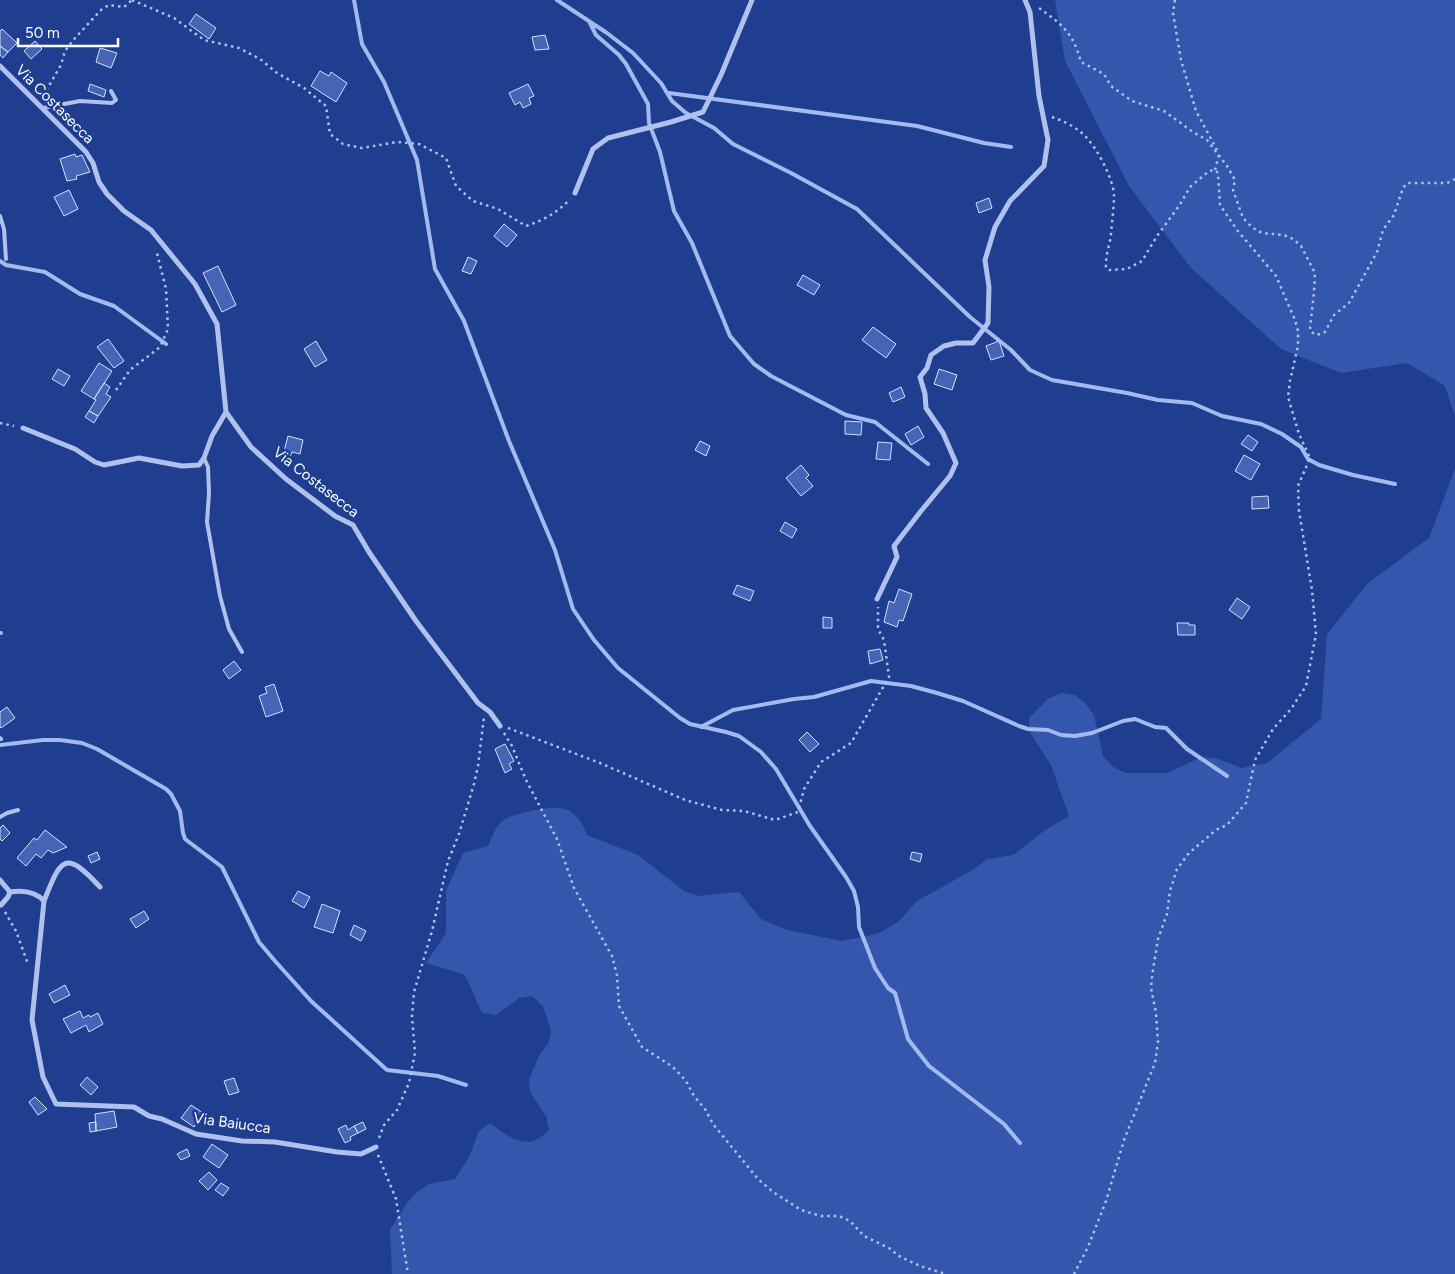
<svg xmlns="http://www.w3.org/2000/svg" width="1455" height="1274" font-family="Figtree,sans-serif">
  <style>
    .green { fill: #3456ad }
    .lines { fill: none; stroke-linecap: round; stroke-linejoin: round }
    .stream { stroke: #a4baee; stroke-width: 4 }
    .building { fill: #4564b5; stroke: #d5e0f9 }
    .path { stroke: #b0c1ed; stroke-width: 2.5; stroke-dasharray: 2.5 4; stroke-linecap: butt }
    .lane { stroke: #b0c1ed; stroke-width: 4 }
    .street { stroke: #b0c1ed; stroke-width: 5 }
    .labels { text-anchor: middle; stroke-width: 5; stroke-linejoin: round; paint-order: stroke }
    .street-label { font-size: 15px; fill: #fff; stroke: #203e90 }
  </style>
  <rect width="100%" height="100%" fill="#203e90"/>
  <!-- green -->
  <path class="green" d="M1055 0H1455V417L1445 386 1407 363 1341 373 1281 349 1191 268 1129 186 1065 61Z
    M1455 469V1274H392L390 1230 407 1203 417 1192 429 1184 455 1179 469 1157 479 1131 490 1123C510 1138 527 1153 549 1130L546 1116 530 1092 529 1079 540 1054 548 1044 551 1031 543 1006 532 996 519 998 496 1015 482 1013 465 975 426 963 446 933V891L463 853 488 846C492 838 495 827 501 822 509 815 520 814 531 811 559 805 576 805 587 835L638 855 684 891 698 896 739 892 761 919 787 930 842 941 868 936 881 932 899 921 917 901 976 868 987 859 1013 855 1045 830 1069 816 1051 765 1029 731V718L1048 699 1061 693 1075 695 1086 704 1094 715 1103 756 1112 766 1125 773H1167L1202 757 1216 758 1241 768 1267 763 1321 719 1327 634 1367 584 1429 538Z"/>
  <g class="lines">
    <!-- stream -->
    <path class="stream" d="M354 0 362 44 384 82 417 160 435 269 464 321 509 441 555 550 573 609 594 640 618 668 680 718 690 724 726 732 739 736 761 752 776 769 810 826 846 877 854 891 858 907 859 927 875 968 888 988 895 993 908 1039 929 1066 1004 1124 1020 1143
      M557 0 607 33 633 53 661 83 672 101 686 113 714 128 733 144 791 173 857 209 970 317 1011 350 1030 370 1052 380 1127 393 1158 400 1192 403 1222 416 1261 424 1282 434 1301 447 1308 459 1319 465 1353 475 1395 484
      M589 21 596 35 619 55 626 64 648 104 649 123 660 152 674 211 692 243 730 336 754 364 771 376 846 415 875 422 928 464
      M669 93 917 126 984 143 1011 147
      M0 261 6 265 45 272 80 294 114 306 166 344
      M0 633H1
      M701 727 733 710 794 699 814 697 871 681 911 686 937 693 963 701 1019 726 1028 729 1048 730 1061 735 1075 736 1092 733 1123 721 1135 719 1155 727 1166 728 1187 749 1227 776
      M0 745 43 740H60L82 743 97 749 166 789 171 794 180 811 183 833 185 839 222 867 259 942 275 961 311 1001 387 1070 438 1076 466 1085"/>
  </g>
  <!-- building -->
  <path class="building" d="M196 14 216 28 209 39 189 24Z
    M2 29 17 43 8 52 0 46V31Z
    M545 35 549 49 535 50 532 37Z
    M35 41 42 49 31 59 24 51Z
    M0 46 8 52 3 58 0 55Z
    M100 48 117 53 111 68 96 62Z
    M320 71 329 76 331 72 347 83 336 102 311 86Z
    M90 84 106 90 104 97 88 91Z
    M528 84 534 96 529 98 531 104 523 108 520 102 515 105 509 93Z
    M75 154 76 157 82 155 90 172 76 176 77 179 67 181 60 159Z
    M69 190 78 209 64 216 54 197Z
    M989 198 992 208 979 213 976 203Z
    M504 224 517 235 507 247 494 236Z
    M468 257 477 261 471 274 462 271Z
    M218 266 236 305 222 312 203 273Z
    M803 275 820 285 814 295 797 285Z
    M873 327 896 344 886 358 862 340Z
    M108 339 124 361 114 368 97 347Z
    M316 341 327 360 315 367 304 349Z
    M999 341 1004 356 991 360 986 346Z
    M99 363 112 371 94 399 81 391Z
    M58 369 70 376 64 386 52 379Z
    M939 369 957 375 952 390 934 384Z
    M104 383 110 387 106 394 111 397 98 416 89 411 96 400 94 399Z
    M901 387 905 397 893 402 889 393Z
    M89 411 98 416 94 423 85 417Z
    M845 421 862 422 861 435 845 434Z
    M918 426 924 437 911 445 905 434Z
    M1248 435 1258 442 1252 451 1241 444Z
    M288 436 303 440 300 454 292 452 290 457 283 455Z
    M700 441 710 446 706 456 695 450Z
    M878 442 892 443 890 460 876 459Z
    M1244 455 1260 464 1251 480 1235 471Z
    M801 465 809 475 806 478 813 486 801 496 786 478Z
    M1268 496 1269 508 1252 509V497Z
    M785 522 797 529 792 538 780 531Z
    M737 585 754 591 750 601 733 594Z
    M899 589 912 594 903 621 899 620 897 627 884 622 889 601 894 603Z
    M1237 598 1250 607 1242 619 1229 610Z
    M823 617 832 618V628H823Z
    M1177 623H1189V625H1195V635H1178Z
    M880 649 883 660 870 664 868 651Z
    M234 661 241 670 229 679 223 670Z
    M274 684 283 711 266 717 259 696 267 693 265 687Z
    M7 707 15 718 1 728 0 727V712Z
    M807 732 819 744 810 752 799 740Z
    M505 744 514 761 509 764 512 769 505 773 495 749Z
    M3 825 10 833 2 841 0 839V828Z
    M45 830 67 847 53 853 48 850 41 858 36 854 26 866 17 858 34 838 37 840Z
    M97 852 100 859 91 863 88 856Z
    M912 852 922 854 920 862 910 859Z
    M298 891 310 897 304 908 292 901Z
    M322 904 340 911 333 933 314 927Z
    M144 911 149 919 136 928 130 919Z
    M354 925 366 931 361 941 350 935Z
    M65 985 70 995 54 1003 49 994Z
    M80 1011 83 1018 89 1015 90 1017 98 1013 103 1024 89 1032 86 1025 71 1033 63 1019Z
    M87 1077 98 1087 91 1095 80 1085Z
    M234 1078 239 1092 229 1095 224 1081Z
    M35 1097 47 1109 38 1115 29 1102Z
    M191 1105 203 1113 194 1127 181 1118Z
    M114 1111 117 1127 96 1131 95 1114Z
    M96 1122V1131L90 1132 89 1123Z
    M363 1122 366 1129 358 1133 354 1126Z
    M346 1125 348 1130 354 1126 358 1133 350 1137 351 1140 345 1143 338 1129Z
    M212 1144 228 1155 219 1168 203 1157Z
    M187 1149 190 1156 181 1160 177 1154Z
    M209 1172 217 1180 208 1190 199 1181Z
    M221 1183 229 1188 223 1196 215 1190Z"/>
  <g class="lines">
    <!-- path -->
    <path class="path" d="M132 0 174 18 204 40 239 48 260 59 277 73 304 88 326 106 330 134 343 144 362 148 397 142 419 144 446 158 456 186 473 201 498 209 526 226C544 220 557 213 570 199
      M1175 0 1173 13 1181 60 1196 111 1217 150
      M1039 8C1063 25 1073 33 1081 62L1104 74 1111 86 1132 101 1164 111 1193 132 1207 140 1227 166 1235 180 1233 190 1243 218 1253 228 1262 233 1284 235 1293 239 1301 246 1315 273 1314 292 1310 328 1311 332 1317 335 1325 332 1334 315 1349 303 1377 252 1383 230 1394 215 1403 188 1407 183H1447L1455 179
      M43 96 61 65 65 51 75 38 102 9 109 5 124 7 132 0
      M1052 117C1064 121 1076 127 1085 136 1097 148 1113 178 1114 195 1114 207 1112 221 1111 234 1110 245 1105 256 1106 268L1109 270 1127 269 1142 261 1157 236 1179 206 1190 187 1209 171 1215 170 1218 173 1220 205 1237 230 1276 276 1295 320 1298 331V346L1290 381 1288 397 1299 434 1310 458 1298 486 1299 511 1312 590 1316 634 1306 686 1291 709 1273 729 1255 760 1246 803 1227 825 1216 830 1189 853 1177 869 1170 891 1167 914 1158 939 1152 976 1151 988 1156 1013 1158 1042 1155 1063 1124 1140 1106 1201 1088 1247 1074 1274
      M1215 170 1219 155
      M116 390 130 370 160 347 168 329 166 289 157 253
      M0 423 14 426
      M508 728 600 763 685 800 722 810 744 811 775 820 798 812 804 789 821 762 851 743 889 677 884 640 878 629V607
      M504 733 512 746 526 780 557 839 574 888 612 956 617 975 619 1006 642 1047 673 1067 686 1081 694 1096 705 1109 713 1124 758 1179 773 1192 801 1210 821 1216H839L850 1221 864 1236 891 1249 897 1255 920 1266 946 1274
      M5 912 16 931 28 964
      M379 1138 384 1125 397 1110 409 1083 415 1053 412 1016 414 992 432 931 448 861 459 834 474 784 478 766 484 717
      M378 1155 396 1199 408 1274"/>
    <!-- lane -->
    <path class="lane" d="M43 108 80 101 112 103 116 100 111 91
      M0 216 4 229 6 259
      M204 458 208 467 209 493 207 522 220 596 229 629 242 652
      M0 738 1 739
      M0 817 7 813 18 810"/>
    <!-- street -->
    <path class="street" d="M0 66 86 152 93 163 99 182 107 194 124 211 151 230 195 284 217 324 226 412 251 447 286 479 335 516 353 525 369 552 416 621 478 703 490 712 500 726
      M575 193 593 149 608 138 671 122 703 112 721 75 752 0
      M23 428 75 449 95 462 104 465 139 458 182 466 199 465 204 458 212 436 226 412
      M877 599 897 557 894 546 921 511 950 476 956 463 943 433 926 408 925 394 920 377 927 368 931 355 944 346 956 343H973L988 323 989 287 985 260 995 227 1010 201 1044 166 1048 140 1039 96 1030 12 1025 0
      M0 880 10 892 8 897 1 905
      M10 892C23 890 35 891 44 901L32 1020 43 1077 56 1104 134 1107 149 1116 162 1119 196 1134 242 1141 275 1142 337 1152 361 1154 376 1147
      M44 901C61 858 65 849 100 887"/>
  </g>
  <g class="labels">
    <!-- street labels -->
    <g class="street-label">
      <text transform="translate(55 104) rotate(45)" y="5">Via Costasecca</text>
      <text transform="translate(316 482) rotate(38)" y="5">Via Costasecca</text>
      <text transform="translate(232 1123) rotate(8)" y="5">Via Baiucca</text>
    </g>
  </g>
  <!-- scale -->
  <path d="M18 38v8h100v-8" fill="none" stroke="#ffffff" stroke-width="2.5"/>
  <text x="25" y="38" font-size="15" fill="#ffffff" stroke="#203e90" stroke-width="4" paint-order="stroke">50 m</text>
</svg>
